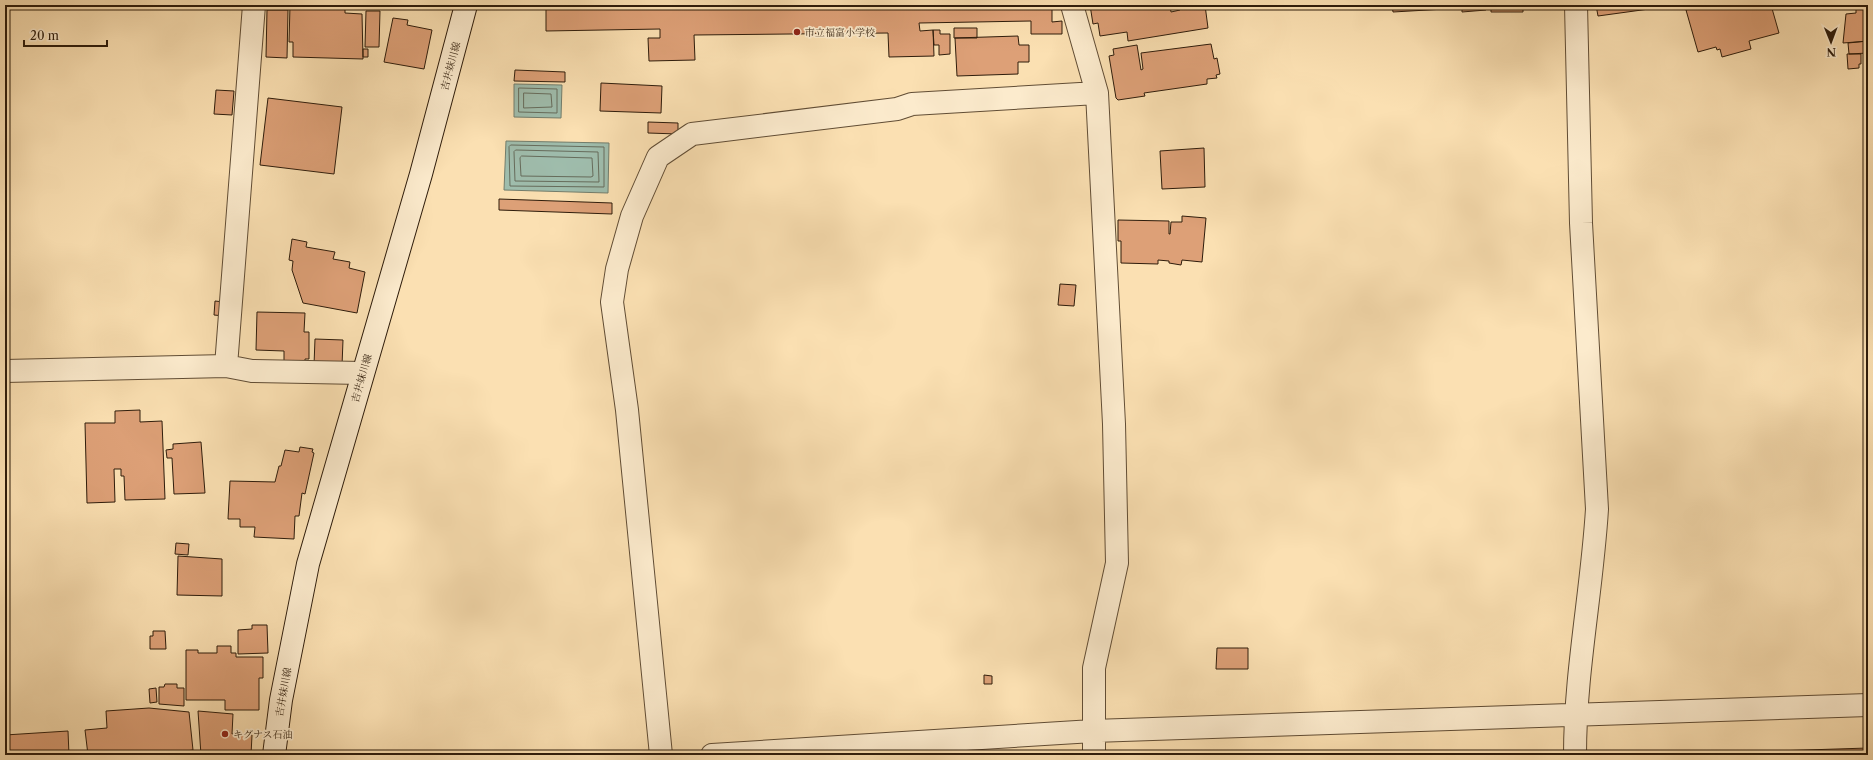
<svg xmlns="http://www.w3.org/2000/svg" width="1873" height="760" font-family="'Libre Caslon Text','Noto Serif JP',serif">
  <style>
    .water { fill: #9fbdad; stroke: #727d6c }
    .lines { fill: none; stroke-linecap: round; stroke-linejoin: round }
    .shore { stroke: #666c5c; stroke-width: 1 }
    .building { fill: #dda077; stroke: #2e1c0b }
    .minor-casing { stroke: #614d35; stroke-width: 24 }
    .secondary-casing { stroke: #2e1c0b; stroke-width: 24 }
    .minor { stroke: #fcebcd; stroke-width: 22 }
    .secondary { stroke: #fcebcd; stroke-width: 22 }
    .poi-dot { fill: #8f2418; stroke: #fcebcd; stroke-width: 1.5 }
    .labels { text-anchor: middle; stroke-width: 3.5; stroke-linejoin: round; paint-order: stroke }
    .poi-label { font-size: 10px; fill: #2e1c0b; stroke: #fcebcd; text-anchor: start }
    .street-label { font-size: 10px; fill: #2e1c0b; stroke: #fcebcd }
  </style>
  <rect width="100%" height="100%" fill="#fbe0b2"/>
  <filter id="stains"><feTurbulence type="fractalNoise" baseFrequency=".005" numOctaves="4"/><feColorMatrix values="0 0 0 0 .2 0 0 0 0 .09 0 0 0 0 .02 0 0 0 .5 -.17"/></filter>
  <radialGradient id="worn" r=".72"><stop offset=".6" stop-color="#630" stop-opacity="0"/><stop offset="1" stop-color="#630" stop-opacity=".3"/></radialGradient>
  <!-- water -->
  <path class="water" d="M514 84 562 85 561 118 514 117Z
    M506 141 609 143 608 193 504 190Z"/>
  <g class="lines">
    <!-- shore -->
    <path class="shore" d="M519 88 557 89V113L519 112Z
      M524 93 551 94 552 107 524 108Z
      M511 145 604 147V187L510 186 509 147Z
      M516 150 598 152 599 182 515 181 514 152Z
      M522 156 592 158 593 176 591 177 521 176 520 158Z"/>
  </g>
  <!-- building -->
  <path class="building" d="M325 5H345V13L362 14 363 59 293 57V42H289L290 6 325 7Z
    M546 5H1052V22L1062 21V34H1031V21L919 23 920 31 933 30 934 56 889 57 888 33 694 35 695 60 649 61 648 38H660V29L546 31Z
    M1090 5H1170L1171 12 1180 10 1179 5H1205L1208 28 1128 41 1127 32 1100 36 1098 23 1093 24Z
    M1392 5H1486V10L1462 12V8L1393 12Z
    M1491 5H1561V8L1523 7V12H1491Z
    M1596 5H1649V9L1598 16Z
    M1704 5H1771L1779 33 1749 41 1751 49 1722 57 1720 49 1717 50 1716 47 1698 52 1686 10Z
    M1856 5H1868V41L1843 43 1846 14 1856 13Z
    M267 10H288L287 58 266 57Z
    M366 11H380L379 47H365Z
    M393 18 408 20 407 25 432 30 424 69 384 62Z
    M954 28H977V38H954Z
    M933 30H940V34H950V54L939 55V45H934Z
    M1018 36 1019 45H1029V62H1018V74L957 76 955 38Z
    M1868 41V53L1849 54 1848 43Z
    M1211 44 1214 59 1217 58 1220 74 1216 75 1217 78 1207 79V84L1144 93 1145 96 1118 100 1116 98 1109 56 1114 55 1113 49 1137 45 1141 70 1143 69 1141 53Z
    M363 49H368V57H363Z
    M1847 54H1861V64H1859V68L1848 69Z
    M515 70 565 72V82L514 81Z
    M601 83 662 86 661 113 600 111Z
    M216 90 234 91 232 115 214 114Z
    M268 98 342 107 334 174 260 165Z
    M648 122 678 123V134L648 133Z
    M1204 148 1205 187 1162 189 1160 151Z
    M499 199 612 203V214L499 210Z
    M1182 216 1206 218 1202 262 1182 260 1181 265 1169 263V261L1158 260V264L1121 263V241H1118V220L1169 221V234H1170L1171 222H1182Z
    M292 239 307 242 306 247 335 252 333 259 350 262 349 268 365 272 357 313 303 303 292 270 293 261 289 260Z
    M1060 284 1076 285 1074 306 1058 305Z
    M215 301 224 302V316L214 315Z
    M257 312 305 313 304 332H309V359H305V361H284V351L256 350Z
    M315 339 343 340 342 366 314 365Z
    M140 410V422L162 421 165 499 125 500 124 476H121V469H114L115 502 87 503 85 423H115V411Z
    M201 442 205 493 174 494 172 458H167L166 450 173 449V444Z
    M300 447 313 449 312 452 314 453 305 494 302 493 299 516H295L294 539 254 537 255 527H240V519H228L230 481 275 482 279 466H281L285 450 299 452Z
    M176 543 189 544 188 555 175 554Z
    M178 556 222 559V596L177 595Z
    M252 625H267L268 653 238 654V630L252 629Z
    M153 631H165L166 649H150V636H153Z
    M217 646H231V653H236V657H263V678H259V710H225V700H186V650H198V653H217Z
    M1217 648H1248V669H1216Z
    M984 675 992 676V684H984Z
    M165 684H177V688H184V706L159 704V687H164Z
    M156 688 157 702 150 703 149 689Z
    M149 708 189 712 193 750 157 755H88L85 730 107 728 106 711Z
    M198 711 233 714 232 734 252 735 251 755H201Z
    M68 731 69 755H5V735Z
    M1868 748V755H1650Z"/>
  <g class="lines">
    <!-- minor casing -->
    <g class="minor-casing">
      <path id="minor" d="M254 5 226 366 252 371 362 373
        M1072 5 1097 93 1114 424 1117 563 1094 668V755
        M5 371 226 366
        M661 755 627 410 612 302 617 269 632 216 658 157 692 134 897 109 912 104 1097 93
        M712 755 1093 731 1868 705
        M1575 755C1575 672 1592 591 1597 509L1581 223 1576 5"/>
    </g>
    <!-- secondary casing -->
    <g class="secondary-casing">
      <path id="secondary" d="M274 755 281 700 308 564 421 174 466 5"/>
    </g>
    <!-- minor -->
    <use href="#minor" class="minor"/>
    <!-- secondary -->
    <use href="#secondary" class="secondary"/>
  </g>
  <!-- markers -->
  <g class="poi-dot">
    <circle cx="797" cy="32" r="4"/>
    <circle cx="225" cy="734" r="4"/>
  </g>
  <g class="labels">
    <!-- poi labels -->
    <g class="poi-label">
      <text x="805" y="36">市立福富小学校</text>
      <text x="233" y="738">キグナス石油</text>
    </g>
    <!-- street labels -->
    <g class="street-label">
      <text transform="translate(450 66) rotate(-75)" y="4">吉井妹川線</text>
      <text transform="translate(361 378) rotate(-74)" y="4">吉井妹川線</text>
      <text transform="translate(283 692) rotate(-80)" y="4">吉井妹川線</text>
    </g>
  </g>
  <!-- margin -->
  <rect width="1873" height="760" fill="none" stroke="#fbe0b2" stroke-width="20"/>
  <rect x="6" y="6" width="1861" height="748" fill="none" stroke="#2e1c0b" stroke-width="2"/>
  <rect x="10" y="10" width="1853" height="740" fill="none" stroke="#2e1c0b"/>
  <!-- north arrow -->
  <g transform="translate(1831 42) rotate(179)" stroke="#fcebcd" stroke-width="3" paint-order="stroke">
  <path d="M0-3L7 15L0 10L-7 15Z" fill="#2e1c0b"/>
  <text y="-6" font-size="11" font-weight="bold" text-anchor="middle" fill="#2e1c0b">N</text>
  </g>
  <!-- scale -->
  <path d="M24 40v6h83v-6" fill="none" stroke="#2e1c0b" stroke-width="2"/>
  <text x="30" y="40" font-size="12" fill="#2e1c0b" stroke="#fcebcd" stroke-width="3" paint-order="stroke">20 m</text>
  <rect width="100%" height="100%" filter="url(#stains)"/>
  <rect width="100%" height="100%" fill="url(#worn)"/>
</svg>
